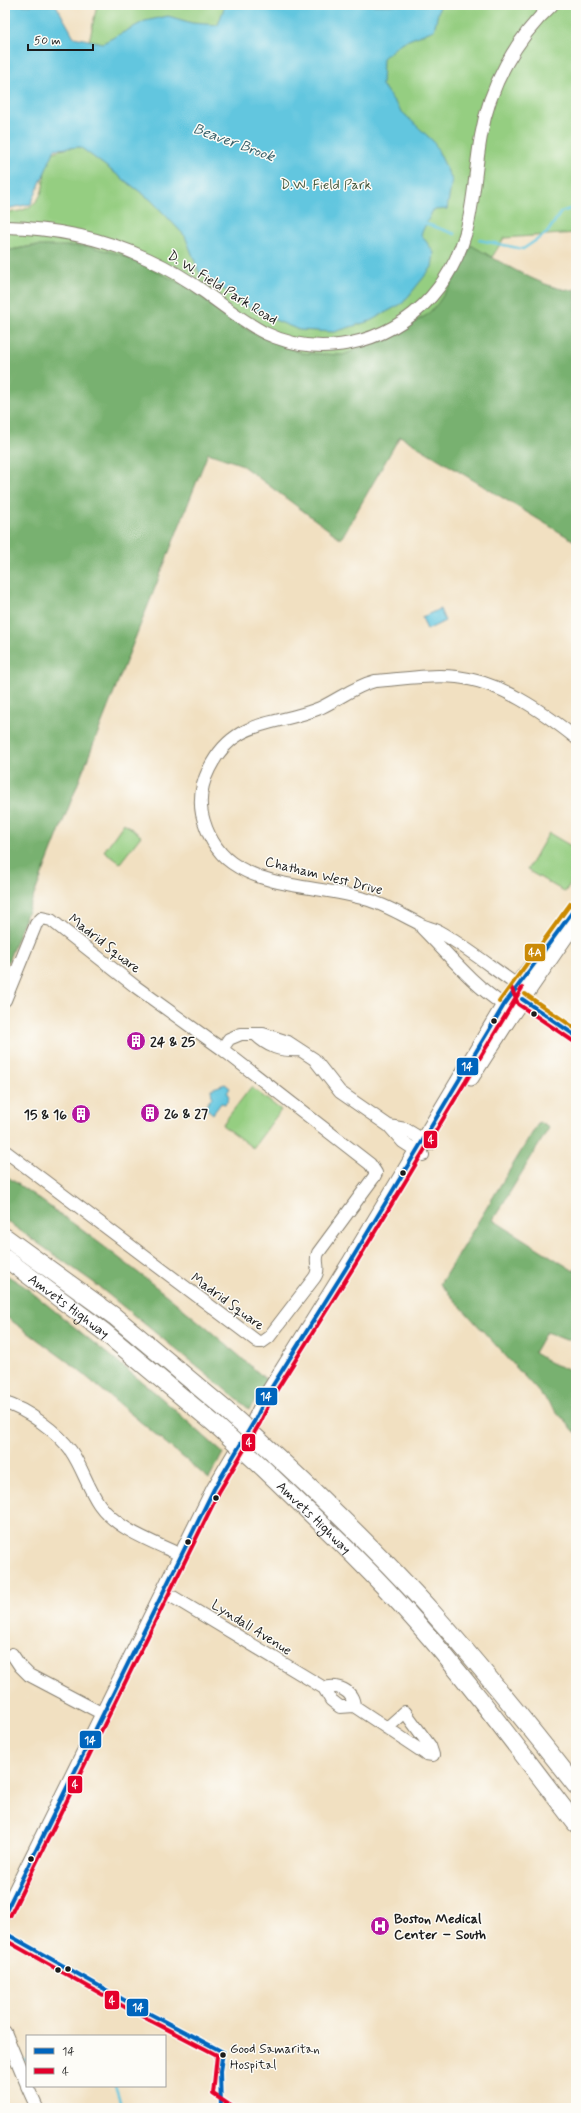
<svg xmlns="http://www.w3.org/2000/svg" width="581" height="2113" font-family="Mynerve,sans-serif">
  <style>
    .green { fill: #95ce81; stroke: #58754e }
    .forest { fill: #78b16f; stroke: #4a6646 }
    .water { fill: #62c6df; stroke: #3f717e }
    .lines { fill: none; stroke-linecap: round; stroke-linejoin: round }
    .stream { stroke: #62c6df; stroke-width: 2.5 }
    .minor-casing { stroke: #867e6e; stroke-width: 14 }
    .major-casing { stroke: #867e6e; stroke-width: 17 }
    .highway-casing { stroke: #867e6e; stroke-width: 19 }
    .minor { stroke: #fff; stroke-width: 12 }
    .major { stroke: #fff; stroke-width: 15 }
    .highway { stroke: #fff; stroke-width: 17 }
    .highway-bridge-casing { stroke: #867e6e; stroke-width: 19; stroke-linecap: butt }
    .highway-bridge { stroke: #fff; stroke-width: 17 }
    .bus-1-casing { stroke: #fdfcf7; stroke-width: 7 }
    .bus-2-casing { stroke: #fdfcf7; stroke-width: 7 }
    .bus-3-casing { stroke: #fdfcf7; stroke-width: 7 }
    .bus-1 { stroke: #0065bd; stroke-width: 4 }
    .bus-2 { stroke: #e4002b; stroke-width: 4 }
    .bus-3 { stroke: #cb8a06; stroke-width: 4 }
    .bus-dot { fill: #1c1c1c; stroke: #fdfcf7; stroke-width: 1.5 }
    .labels { text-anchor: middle; stroke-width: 3; stroke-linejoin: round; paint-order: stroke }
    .bus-label { font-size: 13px; fill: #1c1c1c; stroke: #fdfcf7; text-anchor: start }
    .park-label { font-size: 14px; fill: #465a3f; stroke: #fdfcf7 }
    .street-label { font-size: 14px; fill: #1c1c1c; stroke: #fdfcf7 }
    .poi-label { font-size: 14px; font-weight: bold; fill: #1c1c1c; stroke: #fdfcf7; text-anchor: start }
    .water-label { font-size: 15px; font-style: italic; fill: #38606a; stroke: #fdfcf7 }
    .line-badge { stroke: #fdfcf7; stroke-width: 1.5 }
    .badge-label { font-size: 11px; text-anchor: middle; font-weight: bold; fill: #fff }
  </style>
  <rect width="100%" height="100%" fill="#fdfcf7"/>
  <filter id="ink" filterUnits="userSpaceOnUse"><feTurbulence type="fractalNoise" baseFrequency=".025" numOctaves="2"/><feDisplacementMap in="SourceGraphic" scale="8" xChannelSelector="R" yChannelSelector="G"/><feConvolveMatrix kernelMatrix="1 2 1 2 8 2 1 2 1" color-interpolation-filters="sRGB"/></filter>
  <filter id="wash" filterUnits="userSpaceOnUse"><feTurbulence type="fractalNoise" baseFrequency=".012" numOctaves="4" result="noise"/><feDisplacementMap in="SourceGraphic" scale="16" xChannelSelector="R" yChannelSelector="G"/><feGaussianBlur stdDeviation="0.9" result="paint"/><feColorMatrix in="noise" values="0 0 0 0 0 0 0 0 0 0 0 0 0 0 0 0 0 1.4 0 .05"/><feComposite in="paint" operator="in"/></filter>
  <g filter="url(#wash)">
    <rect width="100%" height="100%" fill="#f1e0c1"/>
    <!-- green -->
    <path class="green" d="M97 5H576V233L504 238 386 427 33 246 5 251V212C11 212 18 212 23 210 62 195 27 152 66 149Z
      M124 823 141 836 120 863 104 851Z
      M549 833 576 849V874L565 892 527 870Z
      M251 1087 281 1110 253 1148 222 1125Z"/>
    <!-- forest -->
    <path class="forest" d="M471 245C492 257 554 296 576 289V542L400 436 341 539 240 464 208 453 5 969V251L33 246H87L120 254 186 286 231 320 251 332 301 353 343 355 388 337 427 315 438 303 458 273Z
      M539 1122 549 1128 493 1220 574 1271 576 1268V1340H566L546 1332 534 1353C540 1356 547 1361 553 1364 564 1368 570 1369 576 1379V1433L440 1284Z
      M5 1175C98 1239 185 1307 269 1382L249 1409 93 1282 5 1220Z
      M5 1274 24 1286 158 1395 223 1453 209 1479 71 1364 5 1316Z"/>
    <!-- water -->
    <path class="water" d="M5 5H56L74 37 103 43 145 21 168 16 192 23 218 25 225 5H440L434 30 401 43 383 58 382 85 401 111 434 142 452 180 447 209 433 210 421 234 434 253 432 267 403 303 370 321 334 332 299 330 258 313 199 272 185 236 151 200 80 147 55 149 31 204 5 209Z
      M440 609 445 621 427 630 422 617Z
      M225 1084 230 1088 227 1093 229 1097 228 1101 225 1104 221 1103 213 1114 205 1107 212 1097 211 1089Z"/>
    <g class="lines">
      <!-- stream -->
      <path class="stream" d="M424 223 455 234
        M479 240 523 249 547 233 561 212 576 207
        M25 2060H27
        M115 2086 122 2108"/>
    </g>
  </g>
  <g filter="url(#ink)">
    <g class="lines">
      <!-- minor casing -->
      <g class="minor-casing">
        <path id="minor" d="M5 227C55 228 103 238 148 259 168 268 188 280 206 293 225 307 244 322 265 333 326 362 400 340 439 287 476 237 471 193 481 136 489 87 516 38 552 5
          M422 928C448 954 473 985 504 1005L512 1003
          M520 993 517 985C491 967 465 946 438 931 432 928 424 927 418 923 400 914 384 904 365 899 323 886 269 889 232 863 216 852 206 832 202 814 199 798 202 783 209 769 235 717 274 727 320 708 339 699 355 686 375 681 402 679 430 674 457 677 501 682 542 711 576 738
          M522 999 576 1036
          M5 1000 36 924 42 918 51 920 136 987 222 1049 370 1164 376 1173 374 1177 318 1253C314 1262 321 1268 315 1277L269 1337 262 1342H258L5 1151
          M255 1034C268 1047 280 1051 299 1050
          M222 1049 229 1039 241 1034H263L288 1042 314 1059 340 1092 389 1126 403 1142 423 1155
          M389 1126 405 1129 430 1144
          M5 1403C26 1409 58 1432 71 1451 82 1467 88 1488 99 1504 117 1530 154 1542 181 1555
          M163 1591 324 1688 331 1700 340 1707 354 1706 426 1754 433 1755 430 1746 405 1712 387 1728
          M12 1654 20 1666 29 1675 103 1714
          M324 1688C337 1684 353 1690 354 1706
          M5 2032 27 2085
          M27 2086 37 2108"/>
      </g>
      <!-- major casing -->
      <g class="major-casing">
        <path id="major" d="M471 1078 510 1017 570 930
          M5 1913 214 1489 255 1420 268 1393 350 1262 504 1005 520 981 576 907"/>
      </g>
      <!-- highway casing -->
      <g class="highway-casing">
        <g id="highway">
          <path d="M5 1237 114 1316 226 1410"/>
          <path id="s1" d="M5 1258 103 1331 217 1426"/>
          <path d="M270 1450C326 1502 382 1556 433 1613 483 1669 530 1727 576 1786"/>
          <path id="s2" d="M261 1466C314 1517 370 1569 418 1624 474 1688 524 1757 576 1824"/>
        </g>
      </g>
      <!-- minor -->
      <use href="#minor" class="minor"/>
      <!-- major -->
      <use href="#major" class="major"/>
      <!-- highway -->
      <use href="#highway" class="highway"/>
      <!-- highway-bridge casing -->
      <g class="highway-bridge-casing">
        <path id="highway-bridge" d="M226 1410 270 1450
          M217 1426 261 1466"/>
      </g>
      <!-- highway-bridge -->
      <use href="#highway-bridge" class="highway-bridge"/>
      <!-- bus-1 casing -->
      <g class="bus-1-casing">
        <path id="bus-1" d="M522 999 576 1036
          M5 1913 214 1489 255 1420 268 1393 350 1262 504 1005 576 907
          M5 1933 133 2005 223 2052 220 2071 221 2108"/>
      </g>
      <!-- bus-2 casing -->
      <g class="bus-2-casing">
        <path id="bus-2" d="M511 987 518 1004 573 1041
          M10 1916 219 1492 260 1423 273 1396 355 1265 522 988
          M5 1940 130 2010 217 2055 213 2094 234 2108"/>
      </g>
      <!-- bus-3 casing -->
      <g class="bus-3-casing">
        <path id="bus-3" d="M525 994 576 1029
          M499 1002 571 903"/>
      </g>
      <!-- bus-1 -->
      <use href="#bus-1" class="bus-1"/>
      <!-- bus-2 -->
      <use href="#bus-2" class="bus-2"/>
      <!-- bus-3 -->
      <use href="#bus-3" class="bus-3"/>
    </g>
  </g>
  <!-- icons -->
  <defs>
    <g id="building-disc" transform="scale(1)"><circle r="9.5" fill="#b5179e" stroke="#fdfcf7"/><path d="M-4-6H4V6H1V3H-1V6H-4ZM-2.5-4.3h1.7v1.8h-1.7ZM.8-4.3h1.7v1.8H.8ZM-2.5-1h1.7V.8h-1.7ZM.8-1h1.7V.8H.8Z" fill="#fff"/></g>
    <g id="hospital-disc" transform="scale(1)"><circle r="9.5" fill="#b5179e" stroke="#fdfcf7"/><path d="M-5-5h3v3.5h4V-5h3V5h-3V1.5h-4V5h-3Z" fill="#fff"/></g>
  </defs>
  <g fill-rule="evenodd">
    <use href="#building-disc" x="136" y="1041"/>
    <use href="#building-disc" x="150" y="1113"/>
    <use href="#building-disc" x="81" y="1114"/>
    <use href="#hospital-disc" x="380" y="1926"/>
  </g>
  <!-- markers -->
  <g class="bus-dot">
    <circle cx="534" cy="1014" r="3.5"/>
    <circle cx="494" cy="1021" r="3.5"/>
    <circle cx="403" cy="1173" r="3.5"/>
    <circle cx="216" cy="1498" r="3.5"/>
    <circle cx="188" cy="1542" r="3.5"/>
    <circle cx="31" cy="1859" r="3.5"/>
    <circle cx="68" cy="1969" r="3.5"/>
    <circle cx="58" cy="1970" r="3.5"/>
    <circle cx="223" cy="2055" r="3.5"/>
  </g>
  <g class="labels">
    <!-- bus labels -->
    <g class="bus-label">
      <text x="230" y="2053">Good Samaritan<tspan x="230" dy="16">Hospital</tspan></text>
    </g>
    <!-- park labels -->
    <g class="park-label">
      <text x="326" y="189">D.W. Field Park</text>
    </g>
    <!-- street labels -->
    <g class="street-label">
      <text transform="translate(223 287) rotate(32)" y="5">D. W. Field Park Road</text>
      <text transform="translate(324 875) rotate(14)" y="5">Chatham West Drive</text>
      <text transform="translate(105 943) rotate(38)" y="5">Madrid Square</text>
      <text transform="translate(228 1301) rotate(36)" y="5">Madrid Square</text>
      <text dy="5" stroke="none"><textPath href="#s1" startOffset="80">Amvets Highway</textPath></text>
      <text dy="5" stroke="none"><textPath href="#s2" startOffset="74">Amvets Highway</textPath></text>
      <text transform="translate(252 1627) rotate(32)" y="5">Lyndall Avenue</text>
    </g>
    <!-- poi labels -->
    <g class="poi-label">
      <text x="150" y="1046">24 &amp; 25</text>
      <text x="164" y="1118">26 &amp; 27</text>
      <text x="67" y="1119" text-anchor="end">15 &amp; 16</text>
      <text x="394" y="1923">Boston Medical<tspan x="394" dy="16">Center – South</tspan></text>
    </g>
    <!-- water labels -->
    <g class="water-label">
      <text transform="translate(234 142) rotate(20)" y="5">Beaver Brook</text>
    </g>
  </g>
  <g class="line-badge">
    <rect x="524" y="943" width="22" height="19" rx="4" fill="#cb8a06"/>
    <rect x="456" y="1057" width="23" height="19" rx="4" fill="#0065bd"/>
    <rect x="423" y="1130" width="15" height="19" rx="4" fill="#e4002b"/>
    <rect x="255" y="1387" width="23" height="19" rx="4" fill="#0065bd"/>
    <rect x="241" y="1433" width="15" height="19" rx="4" fill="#e4002b"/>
    <rect x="79" y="1730" width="23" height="19" rx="4" fill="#0065bd"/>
    <rect x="67" y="1775" width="16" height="19" rx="4" fill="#e4002b"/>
    <rect x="104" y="1990" width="16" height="20" rx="4" fill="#e4002b"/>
    <rect x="126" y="1998" width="23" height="19" rx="4" fill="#0065bd"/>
  </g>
  <g class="badge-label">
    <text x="535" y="956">4A</text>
    <text x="467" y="1070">14</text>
    <text x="431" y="1143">4</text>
    <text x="266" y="1400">14</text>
    <text x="249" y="1446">4</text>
    <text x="90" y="1744">14</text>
    <text x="75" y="1788">4</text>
    <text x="112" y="2004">4</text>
    <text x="138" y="2011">14</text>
  </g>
  <!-- margin -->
  <rect width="581" height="2113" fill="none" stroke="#fdfcf7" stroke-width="20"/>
  <!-- legend -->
  <rect x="26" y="2035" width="140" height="52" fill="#fdfcf7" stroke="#a3a29f"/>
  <rect x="34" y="2048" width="20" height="6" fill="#0065bd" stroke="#a3a29f"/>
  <text x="62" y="2055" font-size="12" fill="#1c1c1c">14</text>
  <rect x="34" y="2068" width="20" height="6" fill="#e4002b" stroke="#a3a29f"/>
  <text x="62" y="2075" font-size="12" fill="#1c1c1c">4</text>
  <!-- scale -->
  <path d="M28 44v6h65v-6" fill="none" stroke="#1c1c1c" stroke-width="2"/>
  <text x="34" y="44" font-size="12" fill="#1c1c1c" stroke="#fdfcf7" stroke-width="3" paint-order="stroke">50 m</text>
</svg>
